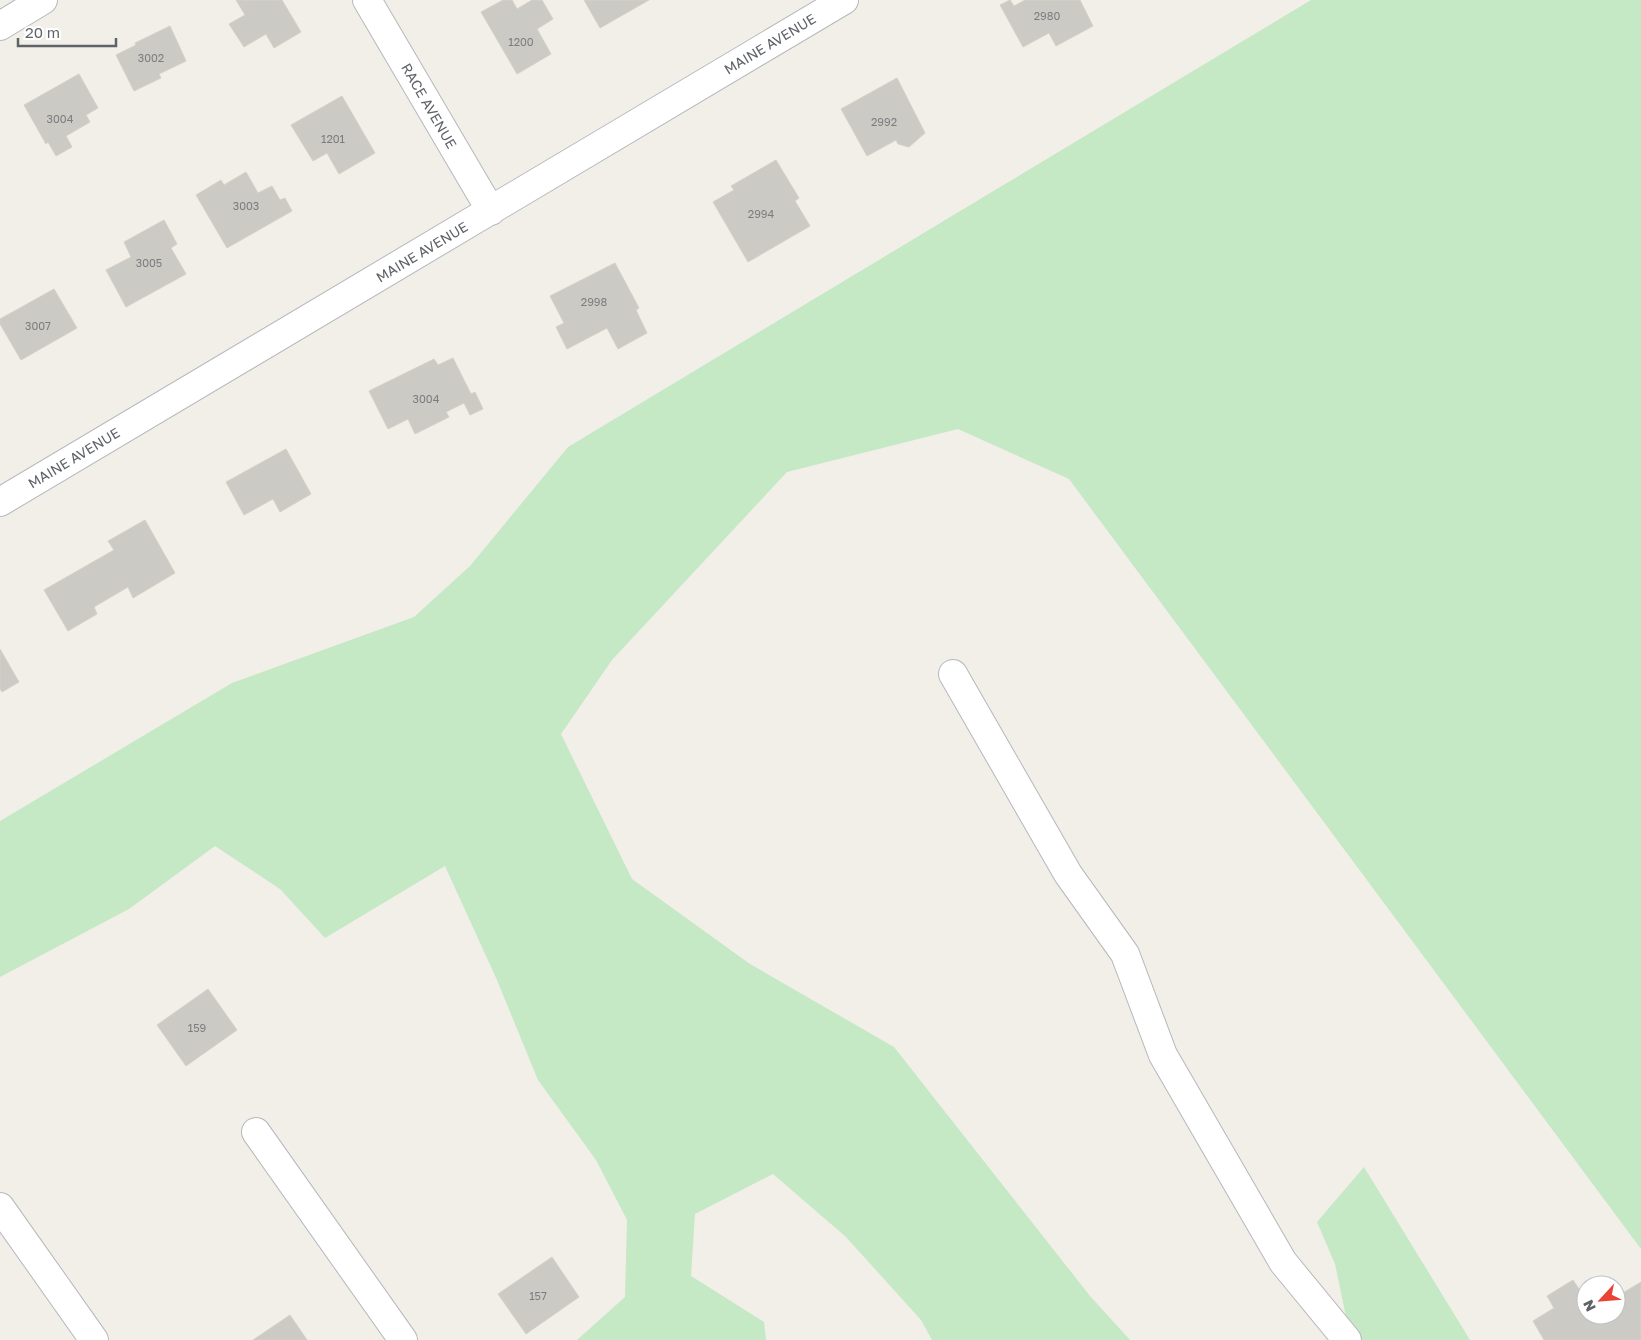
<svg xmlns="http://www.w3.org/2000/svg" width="1641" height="1340" font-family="'Golos Text',sans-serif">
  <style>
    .green { fill: #c5e8c5 }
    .building { fill: #cccac5; stroke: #d6d1c6 }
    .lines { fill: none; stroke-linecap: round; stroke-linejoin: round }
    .minor-casing { stroke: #b5b8bc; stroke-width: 30 }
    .minor { stroke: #fff; stroke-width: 28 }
    .labels { text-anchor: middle; stroke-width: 4.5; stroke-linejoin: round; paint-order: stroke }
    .number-label { font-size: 11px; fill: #7a7d7f }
    .street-label { font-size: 14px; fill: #5f6368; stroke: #fff }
  </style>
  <rect width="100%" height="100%" fill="#f1efe8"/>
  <!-- green -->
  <path class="green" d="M1311 0H1641V1249L1069 479 958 429 787 472 612 660 561 734 632 879 750 964 894 1047 1090 1296 1130 1340H932L921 1320 846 1237 773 1174 695 1214 691 1276 764 1322 766 1340H577L625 1297 627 1220 596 1160 538 1080 497 980 445 866 325 938 280 889 215 846 129 909 0 977V821L232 683 414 617 470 566 568 447Z
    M1364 1167 1470 1340H1351L1335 1264 1317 1222Z"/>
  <!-- building -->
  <path class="building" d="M236 0H282L301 32 274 48 266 34 244 47 229 24 245 15Z
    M503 0H512L517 9 532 0H542L553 19 537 29 551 54 517 74 481 12Z
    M584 0H649L600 28Z
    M1010 0 1014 6 1025 0H1080L1093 26 1056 46 1049 33 1023 47 1000 5Z
    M170 26 186 61 159 74 161 78 134 91 116 55 136 45 135 43Z
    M79 74 98 108 86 115 90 122 66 136 72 147 56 156 48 142 46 144 24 105Z
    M897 78 925 133 909 147 898 144 896 140 867 156 841 109Z
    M342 96 375 153 339 174 327 153 313 161 291 125Z
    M776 160 799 198 795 201 810 226 748 262 713 202 734 190 731 186Z
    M246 172 258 193 272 186 280 200 285 198 292 211 227 248 196 195 221 180 224 185Z
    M164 220 177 244 171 248 186 274 126 307 106 270 131 257 124 242Z
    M615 263 639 308 636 310 647 333 618 349 607 328 567 349 556 327 564 323 550 296Z
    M54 289 77 328 21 360 0 324V319Z
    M453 358 471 394 475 392 483 409 470 415 464 403 446 412 449 417 415 434 408 419 388 429 369 391 434 359 438 365Z
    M286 449 311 494 280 512 273 499 244 515 226 482Z
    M145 520 175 573 133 598 128 587 94 607 97 614 68 631 44 590 114 550 108 541Z
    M0 649 19 682 2 692 0 689Z
    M208 989 237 1030 186 1066 157 1025Z
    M552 1257 579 1297 526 1334 498 1294Z
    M1573 1280 1581 1292 1586 1289V1315H1616V1297L1641 1282V1340H1544L1533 1321 1554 1308 1547 1296Z
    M290 1315 307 1340H253Z"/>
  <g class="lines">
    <!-- minor casing -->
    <g class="minor-casing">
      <path id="minor" d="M367 0 491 211
        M0 26 43 0
        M0 502 844 0
        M953 674 1068 874 1125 954 1163 1055 1283 1262 1347 1340
        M256 1132 403 1340
        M0 1207 94 1340"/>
    </g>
    <!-- minor -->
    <use href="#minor" class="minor"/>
  </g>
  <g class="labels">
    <!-- number labels -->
    <g class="number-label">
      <text x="1047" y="20">2980</text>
      <text x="521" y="46">1200</text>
      <text x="151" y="62">3002</text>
      <text x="60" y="123">3004</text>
      <text x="884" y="126">2992</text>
      <text x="333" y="143">1201</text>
      <text x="246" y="210">3003</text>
      <text x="761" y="218">2994</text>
      <text x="149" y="267">3005</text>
      <text x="594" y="306">2998</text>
      <text x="38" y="330">3007</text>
      <text x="426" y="403">3004</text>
      <text x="197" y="1032">159</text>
      <text x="538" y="1300">157</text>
    </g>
    <!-- street labels -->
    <g class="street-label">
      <text transform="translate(770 44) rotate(-31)" y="5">MAINE AVENUE</text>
      <text transform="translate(429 106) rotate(60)" y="5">RACE AVENUE</text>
      <text transform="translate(422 252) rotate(-31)" y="5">MAINE AVENUE</text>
      <text transform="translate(74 458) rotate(-31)" y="5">MAINE AVENUE</text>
    </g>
  </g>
  <!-- north arrow -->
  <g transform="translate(1601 1300) rotate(244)"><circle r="24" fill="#ffffff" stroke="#bfc1c3"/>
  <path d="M0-4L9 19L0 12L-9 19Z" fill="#ea4335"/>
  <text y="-8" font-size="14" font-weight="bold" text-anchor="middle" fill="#5f6368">N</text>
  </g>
  <!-- scale -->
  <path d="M18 38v8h98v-8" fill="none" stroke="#5f6368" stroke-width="2.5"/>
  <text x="25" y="38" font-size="15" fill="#5f6368" stroke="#ffffff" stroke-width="4" paint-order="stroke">20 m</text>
</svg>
